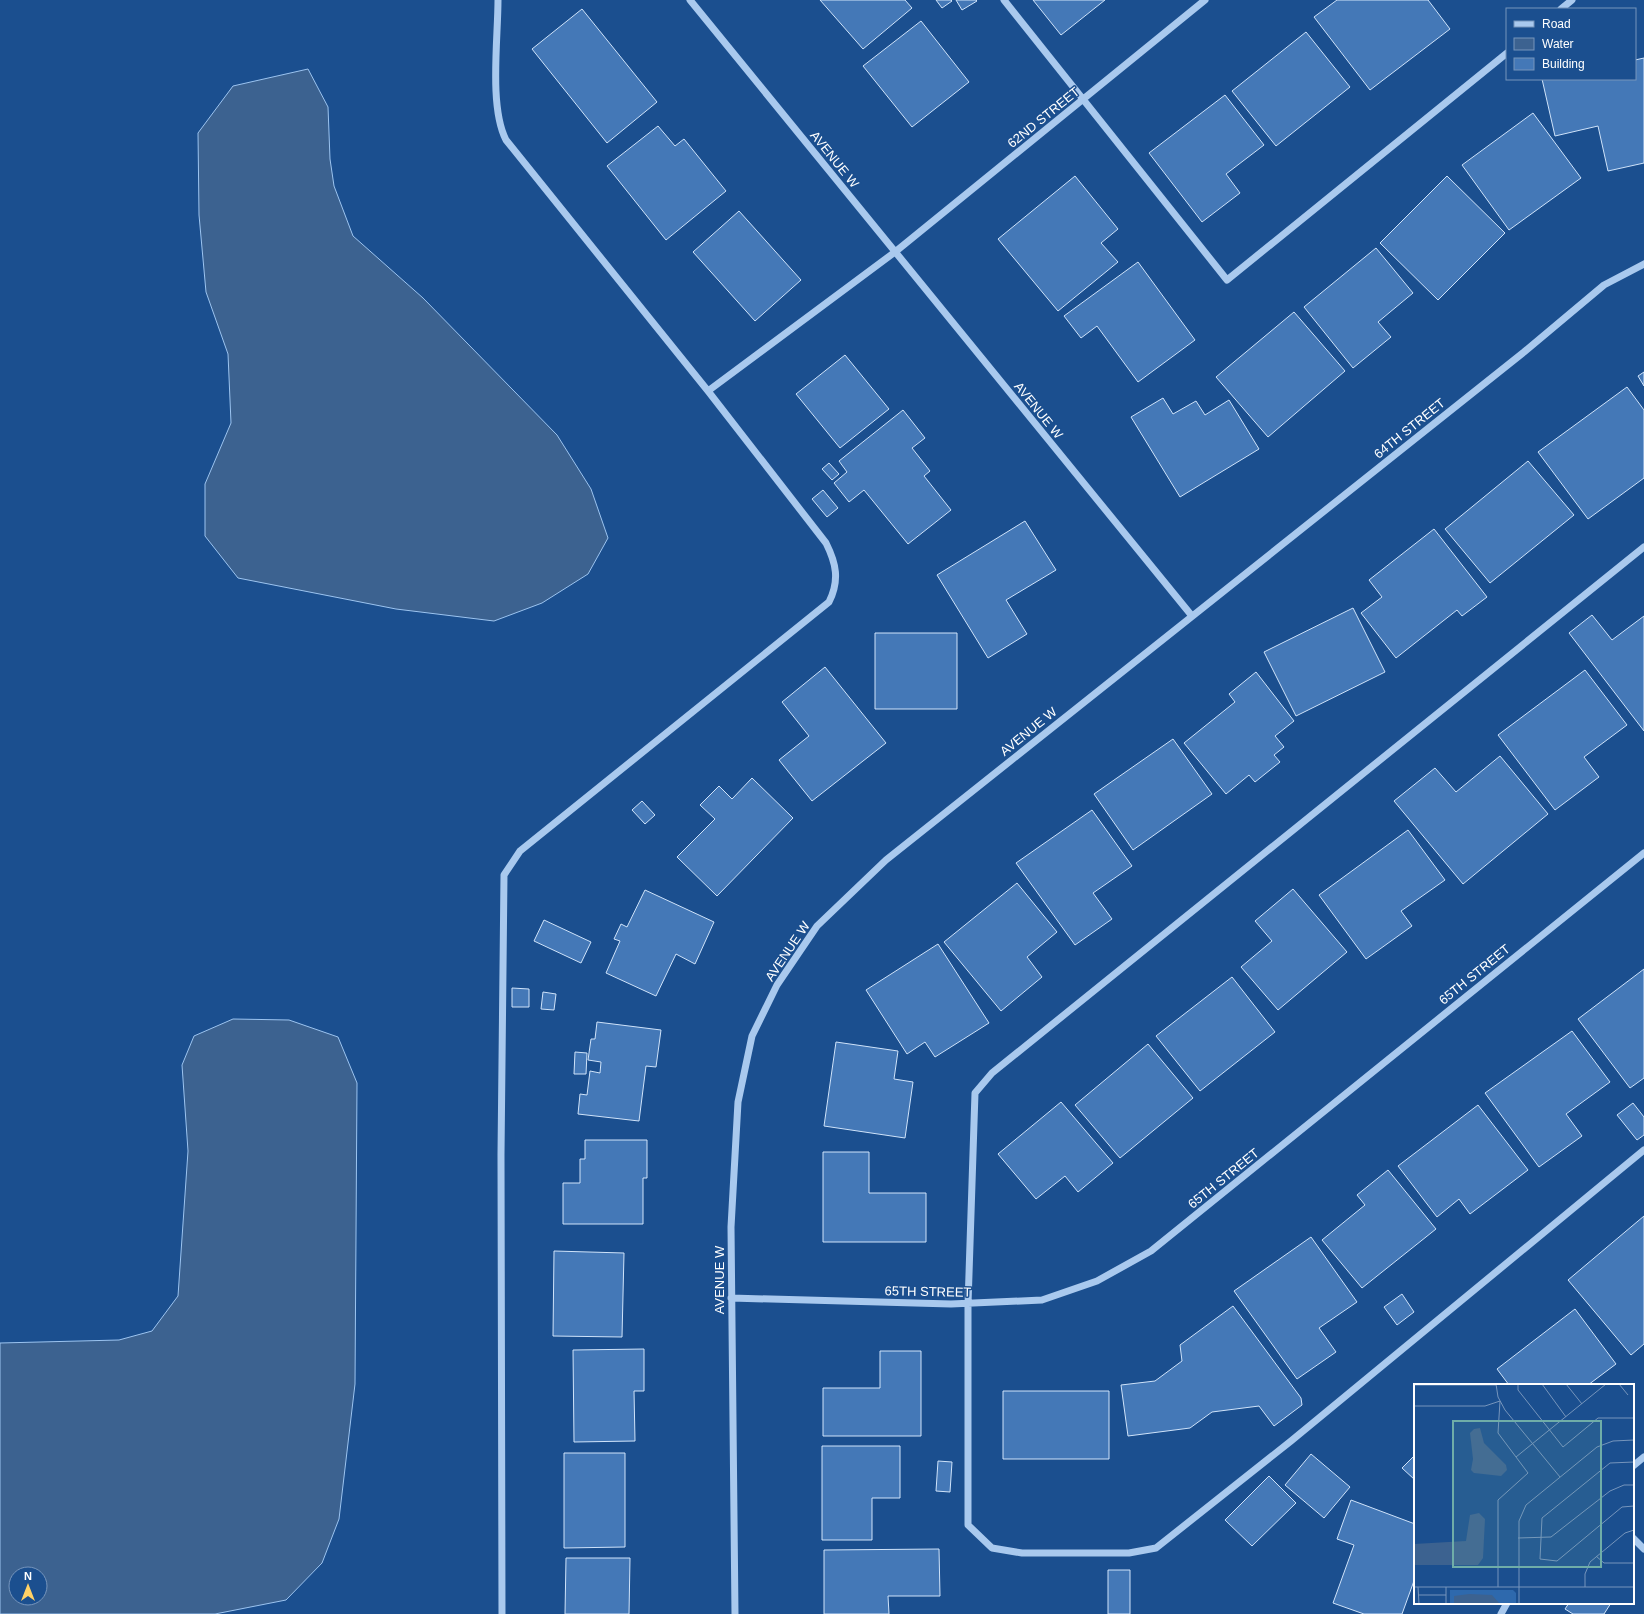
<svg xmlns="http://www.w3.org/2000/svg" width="1644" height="1614" font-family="Arial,sans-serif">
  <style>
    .water { fill: #3c6290; stroke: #9cc4f0; fill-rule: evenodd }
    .building { fill: #4478b7; stroke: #cfe3fa }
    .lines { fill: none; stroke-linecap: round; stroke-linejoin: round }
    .minor { stroke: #a9c9ee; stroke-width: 7 }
    .labels { text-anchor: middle; stroke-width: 3; stroke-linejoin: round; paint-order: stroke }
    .street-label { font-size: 13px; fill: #fff; stroke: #1b4f8f }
    .inset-road { fill: none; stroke: #7695bc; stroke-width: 1 }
    .view { fill: #6fada8; fill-opacity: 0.15; stroke: #6fada8; stroke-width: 2 }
    .inset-edge { fill: none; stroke: #fff; stroke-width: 2 }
  </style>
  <rect width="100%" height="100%" fill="#1b4f8f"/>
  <!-- water -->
  <path class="water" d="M308 69 328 107 330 159 334 186 353 236 423 298 557 435 591 489 608 538 588 574 542 603 494 621 396 609 238 578 205 536V484L231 423 228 354 206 292 199 215 198 133 233 86Z
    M233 1019 289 1020 338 1037 357 1083 355 1384 339 1519 322 1563 286 1600 215 1614H0V1343L119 1340 152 1331 178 1296 188 1151 182 1065 194 1036ZM16 1574H40V1598H16Z"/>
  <!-- building -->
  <path class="building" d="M820 0H905L912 8 863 49Z
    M936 0H951L952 1 942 8Z
    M956 0H976L977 1 962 10Z
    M1033 0H1105L1061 35Z
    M1337 0H1428L1450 29 1370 90 1314 17Z
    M582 9 657 102 607 143 532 49Z
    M921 21 969 82 912 127 863 66Z
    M1306 32 1350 87 1276 146 1232 91Z
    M1644 58V163L1608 171 1598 126 1555 136 1542 79H1635V60Z
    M1225 95 1264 145 1226 174 1240 193 1202 222 1149 153Z
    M1533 113 1581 178 1509 230 1462 165Z
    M658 126 675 146 684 139 726 191 666 240 607 166Z
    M1075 176 1118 229 1101 243 1118 262 1058 311 998 239Z
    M1447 176 1505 233 1438 300 1380 243Z
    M739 211 801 280 755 321 693 252Z
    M1376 248 1413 293 1378 322 1391 337 1353 368 1304 307Z
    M1138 262 1195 340 1138 382 1097 326 1081 338 1064 316Z
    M1294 312 1345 371 1268 437 1216 377Z
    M845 355 889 409 840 448 796 394Z
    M1644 372V386L1638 376Z
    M1627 387 1644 410V478L1588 519 1538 452Z
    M1163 398 1173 414 1196 401 1205 415 1229 400 1259 449 1180 497 1131 417Z
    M903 410 925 438 912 448 930 471 924 476 951 510 908 544 864 490 849 502 834 483 847 472 839 461Z
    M1528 461 1574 515 1490 583 1445 529Z
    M829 463 839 474 832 480 822 469Z
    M823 490 838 508 827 517 812 499Z
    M1025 521 1056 570 1006 600 1027 634 988 658 937 575Z
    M1434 529 1487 597 1462 616 1457 610 1396 658 1361 613 1382 597 1369 580Z
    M1353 608 1385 672 1296 716 1264 652Z
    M1592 615 1612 640 1644 616V731L1569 633Z
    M875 633H957V709H875Z
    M825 667 886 743 812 801 779 760 809 736 782 702Z
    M1585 670 1627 725 1584 757 1599 777 1555 810 1498 735Z
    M1256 672 1294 721 1275 736 1284 747 1274 755 1280 762 1255 782 1249 775 1226 794 1184 743 1235 702 1229 694Z
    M1173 739 1212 794 1133 850 1094 794Z
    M1500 756 1548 814 1463 884 1394 801 1435 768 1456 792Z
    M752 778 793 818 717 896 677 857 715 819 700 805 719 786 732 799Z
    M642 801 655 815 645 824 632 810Z
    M1092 810 1132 866 1093 893 1112 919 1075 945 1016 863Z
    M1408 830 1445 880 1401 911 1412 926 1366 959 1319 895Z
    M1017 883 1057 932 1027 957 1042 977 1001 1011 944 942Z
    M1293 889 1347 952 1278 1010 1241 967 1272 941 1255 921Z
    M645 890 714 922 695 964 676 954 656 996 606 973 620 941 614 939 621 924 627 927Z
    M544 920 591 942 581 963 534 941Z
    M938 944 989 1023 935 1057 925 1042 907 1054 866 990Z
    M1644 969V1078L1630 1088 1578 1019Z
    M1232 977 1275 1032 1200 1091 1156 1036Z
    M512 988 529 989V1007H512Z
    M543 992 556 994 554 1010 541 1009Z
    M597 1022 661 1030 656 1067 646 1066 639 1121 578 1114 580 1094 587 1095 590 1071 600 1073 601 1062 588 1060 591 1039H595Z
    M1572 1031 1610 1082 1566 1114 1582 1136 1539 1167 1485 1093Z
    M836 1042 898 1051 894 1079 913 1082 905 1138 824 1126Z
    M1148 1044 1193 1098 1120 1158 1075 1105Z
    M575 1052 587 1053 586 1074H574Z
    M1061 1102 1113 1163 1078 1192 1065 1176 1036 1199 998 1154Z
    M1633 1103 1644 1117V1135L1637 1140 1617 1115Z
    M1478 1105 1528 1170 1470 1214 1459 1199 1437 1217 1398 1166Z
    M585 1140H647V1178H643V1224H563V1183H580V1159H585Z
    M823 1152H869V1193H926V1242H823Z
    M1388 1170 1436 1229 1362 1288 1322 1240 1365 1205 1357 1195Z
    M1644 1216V1344L1631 1355 1568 1280Z
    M1311 1237 1357 1302 1319 1328 1336 1352 1297 1379 1234 1291Z
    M554 1251 624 1253 622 1337 553 1336Z
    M1402 1294 1414 1312 1397 1325 1384 1307Z
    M1233 1306 1301 1398 1302 1405 1274 1426 1259 1406 1212 1412 1190 1428 1128 1436 1121 1385 1155 1381 1182 1361 1180 1345Z
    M1575 1309 1616 1364 1588 1385H1509L1497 1369Z
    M644 1349V1391H634L635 1441 574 1442 573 1350Z
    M880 1351H921V1436H823V1388H880Z
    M1003 1391H1109V1459H1003Z
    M822 1446H900V1498H872V1540H822Z
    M564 1453H625V1547L564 1548Z
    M1311 1454 1350 1487 1324 1518 1285 1485Z
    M1415 1455V1480L1402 1468Z
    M938 1461 952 1462 950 1492 936 1491Z
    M1269 1476 1296 1503 1252 1546 1225 1520Z
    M1351 1500 1415 1524V1578L1402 1614H1364L1333 1603 1354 1545 1337 1539Z
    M939 1549 940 1596H888L889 1614H824V1550Z
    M566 1558H630L629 1614H565Z
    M1108 1570H1130V1614H1108Z
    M1569 1603H1611L1604 1614H1573L1565 1609Z"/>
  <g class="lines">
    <!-- minor -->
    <path class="minor" d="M498 0C498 39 489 107 506 140L708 391 826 543C836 563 840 580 829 602L520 851 504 875 501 1155 502 1614
      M690 0 1192 616
      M1004 0 1227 280 1507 53
      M1561 9 1572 0
      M708 391 895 252 1205 0
      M1644 547 992 1073 975 1093 968 1304V1525L992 1548 1022 1553H1129L1156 1548 1291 1441 1644 1150
      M731 1298 951 1304 1042 1300 1097 1281 1151 1251 1644 853
      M1633 1466 1644 1457
      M1633 1538 1644 1549
      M735 1614 731 1227 738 1102 752 1036 777 985 817 926 886 860 1524 352 1604 285 1644 264
      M1501 1614 1507 1603"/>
  </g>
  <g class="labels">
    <!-- street labels -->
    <g class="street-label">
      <text transform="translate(1043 117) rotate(-39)" y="5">62ND STREET</text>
      <text transform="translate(835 159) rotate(51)" y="5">AVENUE W</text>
      <text transform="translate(1039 410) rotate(51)" y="5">AVENUE W</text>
      <text transform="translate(1409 428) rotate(-39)" y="5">64TH STREET</text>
      <text transform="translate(1028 731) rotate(-39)" y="5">AVENUE W</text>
      <text transform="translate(787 951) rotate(-56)" y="5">AVENUE W</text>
      <text transform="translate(1474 974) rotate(-39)" y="5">65TH STREET</text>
      <text transform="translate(1223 1178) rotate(-39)" y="5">65TH STREET</text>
      <text transform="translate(719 1280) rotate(-90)" y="5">AVENUE W</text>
      <text transform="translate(928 1291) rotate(1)" y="5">65TH STREET</text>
    </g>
  </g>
  <!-- overview -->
  <g transform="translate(1414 1384)">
    <rect width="220" height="220" fill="#1b4f8f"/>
    <path d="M36 206H99L102 209V220H36Z" fill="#2e69ad"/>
    <path d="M66 44 70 59 92 81 93 86 87 92 60 89 57 86 59 75 56 49 60 45ZM65 129 71 135 69 174 64 181H0V160L52 157 56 131ZM55 210 78 211 86 220H40V212Z" fill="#3c6290"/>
    <path class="inset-road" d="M82 0 84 13 91 26 146 93M104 0V6L149 63 184 34H220M128 0 152 33M152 0 168 20M205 0 214 11M0 1H82M0 22H71L86 17M102 73 192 0M220 78 196 79 128 134 126 175 143 177 208 123 220 122M104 154 137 153 196 107 210 101H220M182 172 190 179H220M0 203H220M4 203 5 220M32 203V220M84 203V116L114 89 84 49 86 17M171 203V190L176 178 211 149 220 146M4 211H32M105 220V137L112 121 183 63 199 57 220 56"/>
    <path class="view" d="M39 37H187V183H39Z"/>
    <rect width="220" height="220" class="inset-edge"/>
  </g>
  <!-- legend -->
  <rect x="1506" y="8" width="130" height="72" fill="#1b4f8f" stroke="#7695bc"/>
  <rect x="1514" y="21" width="20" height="6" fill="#a9c9ee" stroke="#7695bc"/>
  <text x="1542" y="28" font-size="12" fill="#ffffff">Road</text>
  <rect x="1514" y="38" width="20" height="12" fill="#3c6290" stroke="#7695bc"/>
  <text x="1542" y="48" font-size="12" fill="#ffffff">Water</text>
  <rect x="1514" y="58" width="20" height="12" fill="#4478b7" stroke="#7695bc"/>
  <text x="1542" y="68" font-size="12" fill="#ffffff">Building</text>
  <!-- north arrow -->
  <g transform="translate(28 1586)"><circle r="19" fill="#1b4f8f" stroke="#7695bc"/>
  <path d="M0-3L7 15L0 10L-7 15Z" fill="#ffd166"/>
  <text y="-6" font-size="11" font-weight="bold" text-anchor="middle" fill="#ffffff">N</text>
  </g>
</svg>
